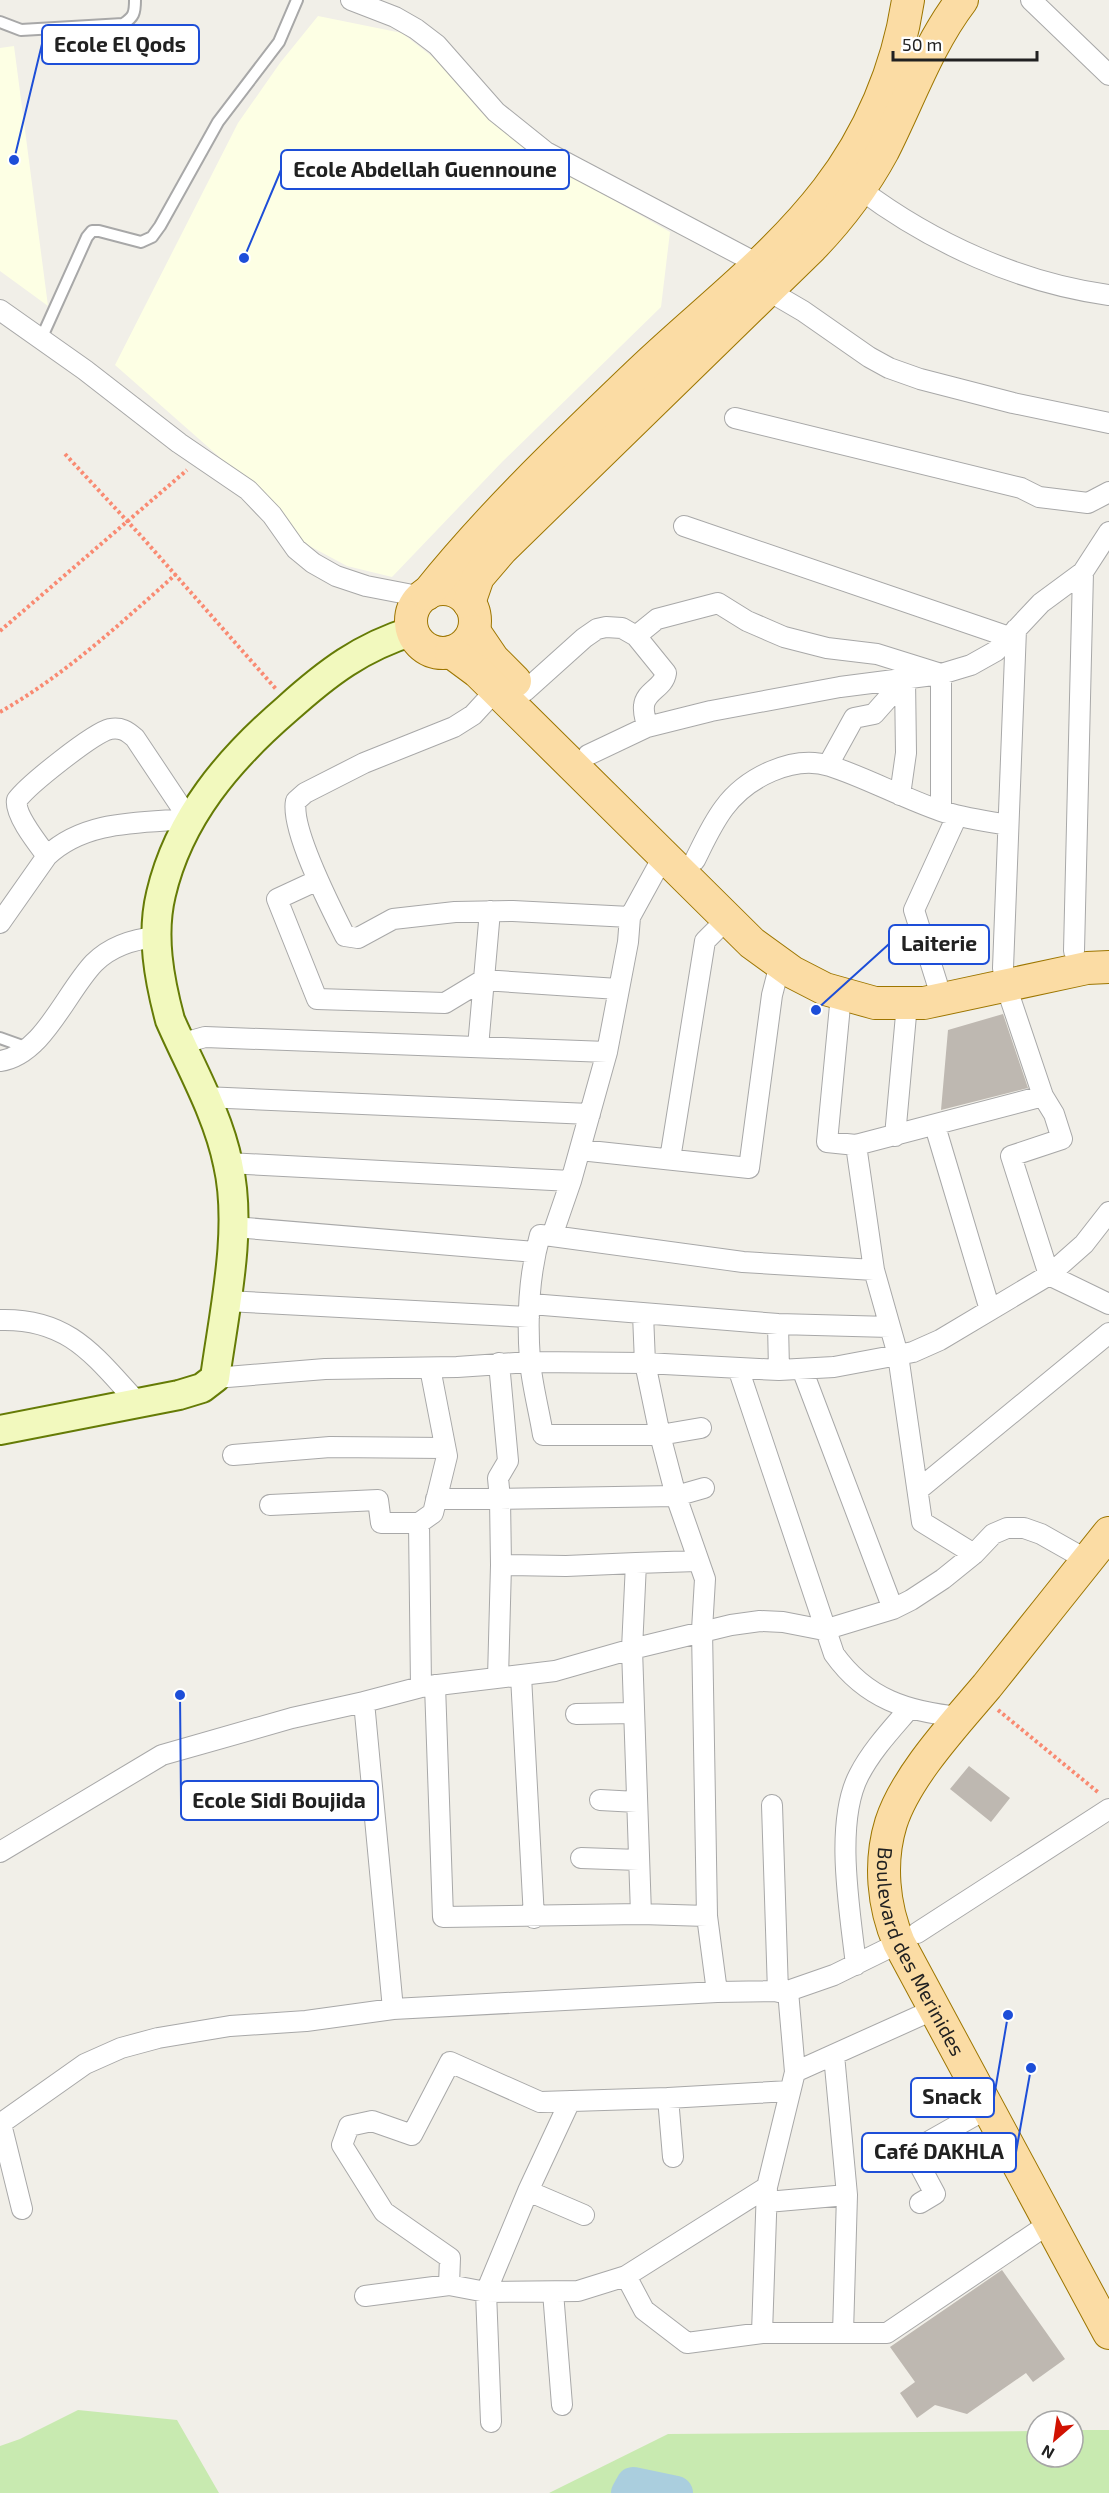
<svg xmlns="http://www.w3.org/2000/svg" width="1109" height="2493" font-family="'Exo 2',sans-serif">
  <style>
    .education { fill: #fdffe4 }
    .grass { fill: #c8eab0 }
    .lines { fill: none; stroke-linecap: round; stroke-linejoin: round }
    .river { stroke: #aacede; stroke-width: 34 }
    .building { fill: #beb8b1 }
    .lane-casing { stroke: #a8a8a8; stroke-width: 14 }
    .street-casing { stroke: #a8a8a8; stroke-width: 22 }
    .secondary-casing { stroke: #657b06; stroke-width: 32 }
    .primary-casing { stroke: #9d7601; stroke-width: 34 }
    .path { stroke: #f98a72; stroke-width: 4; stroke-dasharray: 3 3; stroke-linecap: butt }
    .lane { stroke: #fff; stroke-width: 10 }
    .street { stroke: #fff; stroke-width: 20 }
    .secondary { stroke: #f2f9be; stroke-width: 28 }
    .primary { stroke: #fbdca4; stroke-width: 32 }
    .labels { text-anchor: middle; stroke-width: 6; stroke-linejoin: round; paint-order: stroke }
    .street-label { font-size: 20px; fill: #212121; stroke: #fff }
    .leader { fill: none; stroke: #1d4ed8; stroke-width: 2 }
    .callout-dot { fill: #1d4ed8; stroke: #fff; stroke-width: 2 }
    .callout { fill: #fff; stroke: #1d4ed8; stroke-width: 2 }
    .callout-label { font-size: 21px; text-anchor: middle; font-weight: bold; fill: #212121 }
  </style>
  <rect width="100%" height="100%" fill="#f1efe8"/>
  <!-- education -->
  <path class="education" d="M318 16 402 33 439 62 480 111 529 152 670 232 661 307 503 461 392 577 347 566 304 543 283 513 115 365 238 123 280 63Z
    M14 46 48 306 0 271V48Z"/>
  <!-- grass -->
  <path class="grass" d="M78 2410 177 2420 219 2493H0V2446L20 2439Z
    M1073 2430H1109V2493H549L668 2434 1037 2431V2457H1073Z"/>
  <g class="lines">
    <!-- river -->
    <path class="river" d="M628 2493 633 2484 676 2493"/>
  </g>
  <!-- building -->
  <path class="building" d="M1003 1014 1028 1088 941 1110 948 1030Z
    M969 1766 1010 1798 991 1822 950 1789Z
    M1002 2270 1065 2359 1033 2382 1026 2373 967 2414 935 2405 917 2418 900 2393 915 2382 890 2347Z"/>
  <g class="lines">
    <!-- lane casing -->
    <g class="lane-casing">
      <path id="lane" d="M0 22 21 30 123 24C134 17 135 13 135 0
        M41 339 87 237 92 231H99L141 242 152 237 160 226 218 122 279 42 297 0
        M0 1038 28 1048"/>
    </g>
    <!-- street casing -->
    <g class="street-casing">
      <path id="street" d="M351 0 395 17 416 29 437 45 496 112 546 152 758 264
        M1031 0 1109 75
        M860 189C932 243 1020 283 1109 295
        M767 290 803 311 869 357 889 368 920 379 1013 403 1109 423
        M0 310 85 370 179 443 248 490 272 515 296 549 313 563 336 576 366 586 423 597
        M735 418 1021 488 1039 497 1088 503 1109 492
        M684 526 1009 637
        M636 636 657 619 718 603 747 621 784 637 827 648 877 654 941 674V811
        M496 690 473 715 454 727 364 763 305 793 296 801C290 829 331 908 345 936L358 938 393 919 455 912 513 911 630 917
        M525 691 584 638 597 629 606 627 622 628 636 636 666 673C664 688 645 691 644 706 643 713 646 720 647 727
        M588 755 647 727 711 711 840 687 941 674 971 665 996 651 1041 603 1083 572 1109 532
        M828 765 854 718 874 714 905 679
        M900 795 906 753 905 679
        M664 855 630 917 628 942 607 1052 571 1181 552 1236 540 1235C529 1274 527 1320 530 1361 532 1385 539 1410 543 1435H660L701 1428
        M695 860C704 842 712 824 724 808 746 778 793 754 830 766 867 778 903 798 941 811 962 818 986 821 1008 825
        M318 880 277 899 317 999 445 1003 483 980 618 989
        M0 923 47 856C85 820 140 823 189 819L135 738C127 731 121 727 110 729 93 733 28 785 17 800 14 814 38 844 47 856
        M1074 951 1083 572
        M937 983 914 910 957 816
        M841 995 827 1142 856 1145
        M180 1044 205 1037 607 1052
        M478 1047 490 911
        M0 1061C43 1055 66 992 94 963 111 946 134 939 157 937
        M1043 1096 1054 1114 1062 1139 1011 1156 1049 1275 1109 1304
        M204 1097 590 1114
        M935 1126 990 1310
        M895 1136 907 1004
        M580 1150 749 1168 772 995 780 964
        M670 1159 705 941 727 919
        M228 1163 571 1181
        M234 1227 535 1252
        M552 1236 743 1262 874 1270
        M226 1301 529 1317
        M531 1304 778 1324 890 1327
        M643 1314 645 1363 660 1435 676 1496 705 1579 702 1630 707 1916 717 1992
        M0 1320C70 1318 95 1357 138 1403
        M778 1324 779 1370
        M738 1368 834 1654C866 1699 908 1712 961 1717
        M802 1369 893 1609
        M215 1378 325 1369 457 1367 530 1362 645 1363 779 1370 834 1367 898 1355 913 1352 940 1340 1049 1275 1084 1244 1109 1212
        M233 1455 330 1447 444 1448
        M918 1490 1109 1333
        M436 1499H500L498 1478 508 1461 499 1363
        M270 1505 378 1500 381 1523H419
        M974 1554 922 1522 898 1355 874 1270 856 1145 1043 1096 1006 986 1003 968 1016 629
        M636 1563 697 1561
        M521 1676 534 1918
        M498 1678 501 1565
        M435 1685 443 1917 641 1914 707 1916
        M421 1687 419 1523 433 1513 447 1456 430 1368
        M364 1702 421 1687 555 1671 632 1649 731 1625 760 1621 783 1622 824 1630 893 1609 911 1600 943 1579 974 1554 993 1534 1007 1528H1024L1041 1534 1087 1560
        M576 1714 634 1713
        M600 1800 637 1802
        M772 1805 778 1992
        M0 1852 162 1755 292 1718 364 1702 393 2009
        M581 1858 639 1860
        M641 1914 632 1649 636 1563 566 1566 501 1565 500 1499 676 1496 704 1488
        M917 1933 1109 1809
        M856 1965C850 1911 834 1823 859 1775 872 1750 891 1730 909 1709
        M834 2055 847 2195 843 2333
        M795 2072 935 2009
        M668 2098 673 2157
        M0 2124 85 2064 121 2048 158 2038 230 2026 306 2021 393 2009 717 1992 788 1991 834 1975 899 1943
        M1 2124 22 2209
        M528 2191 584 2215
        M767 2202 847 2195
        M920 2203 935 2194 912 2151 988 2108
        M626 2276 644 2310 687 2343 762 2333H887L1050 2223
        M449 2285 450 2258 384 2212 342 2145 349 2126 372 2121 412 2135 450 2062 540 2102 668 2098 790 2091
        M553 2292 562 2405
        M365 2296 449 2285 486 2292 578 2291 626 2276 767 2187 795 2072 788 1991
        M762 2333 767 2187
        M491 2422 486 2292 528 2191 570 2101"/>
    </g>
    <!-- secondary casing -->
    <g class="secondary-casing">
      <path id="secondary" d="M0 1430 179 1395 202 1388 215 1378C224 1312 243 1229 228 1164 218 1114 190 1066 170 1020 159 979 151 935 161 894 179 817 229 759 287 709 327 673 361 647 413 631"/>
    </g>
    <!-- primary casing -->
    <g class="primary-casing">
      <g id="primary">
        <circle cx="443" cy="621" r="32"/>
        <path d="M427 594C491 514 567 442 641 371 703 312 774 259 827 190 869 136 898 68 908 0"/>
        <path d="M469 603 478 577 502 549 812 247C840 218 864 186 883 151 909 100 927 46 962 0"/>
        <path d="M474 631 493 659 515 681"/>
        <path d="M451 652 478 672 752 943 792 972 825 989 875 1003H924L1087 968 1109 967"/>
        <path id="s1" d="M1109 1533C1068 1584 1028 1635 987 1686 955 1724 906 1776 891 1823 879 1862 883 1906 899 1943L1109 2333"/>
      </g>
    </g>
    <!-- path -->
    <path class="path" d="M65 454 142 537 276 689
      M0 631 187 470
      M0 712C65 675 120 624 176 574
      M998 1710 1099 1793"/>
    <!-- lane -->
    <use href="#lane" class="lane"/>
    <!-- street -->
    <use href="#street" class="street"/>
    <!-- secondary -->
    <use href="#secondary" class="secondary"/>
    <!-- primary -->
    <use href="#primary" class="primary"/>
  </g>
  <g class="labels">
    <!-- street labels -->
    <g class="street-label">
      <text dy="7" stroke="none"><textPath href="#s1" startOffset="501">Boulevard des Merinides</textPath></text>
    </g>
  </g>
  <!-- callouts -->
  <path class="leader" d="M14 160L42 44M244 258L281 170M816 1010L889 944M180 1695L181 1801M1008 2015L994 2097M1031 2068L1016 2152"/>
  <g class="callout-dot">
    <circle cx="14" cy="160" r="6"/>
    <circle cx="244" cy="258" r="6"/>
    <circle cx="816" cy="1010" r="6"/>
    <circle cx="180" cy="1695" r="6"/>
    <circle cx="1008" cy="2015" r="6"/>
    <circle cx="1031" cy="2068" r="6"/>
  </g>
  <g class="callout">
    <rect x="42" y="25" width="157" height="39" rx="6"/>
    <rect x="281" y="150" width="288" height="39" rx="6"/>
    <rect x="889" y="925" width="100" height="39" rx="6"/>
    <rect x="181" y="1781" width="197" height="39" rx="6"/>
    <rect x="911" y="2078" width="83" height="39" rx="6"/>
    <rect x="862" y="2133" width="154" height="39" rx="6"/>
  </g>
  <g class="callout-label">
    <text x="120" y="52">Ecole El Qods</text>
    <text x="425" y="177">Ecole Abdellah Guennoune</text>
    <text x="939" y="951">Laiterie</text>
    <text x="279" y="1808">Ecole Sidi Boujida</text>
    <text x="952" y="2104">Snack</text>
    <text x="939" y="2159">Café DAKHLA</text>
  </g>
  <!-- north arrow -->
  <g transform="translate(1055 2439) rotate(209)"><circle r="28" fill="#ffffff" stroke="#a6a6a6" stroke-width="1.5"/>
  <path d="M0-4.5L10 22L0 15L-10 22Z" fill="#d11202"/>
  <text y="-9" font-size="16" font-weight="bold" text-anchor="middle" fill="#212121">N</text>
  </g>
  <!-- scale -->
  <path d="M893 51v9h144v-9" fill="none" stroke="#212121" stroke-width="3"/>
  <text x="902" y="51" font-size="18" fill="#212121" stroke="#ffffff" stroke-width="4.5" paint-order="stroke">50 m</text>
</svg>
